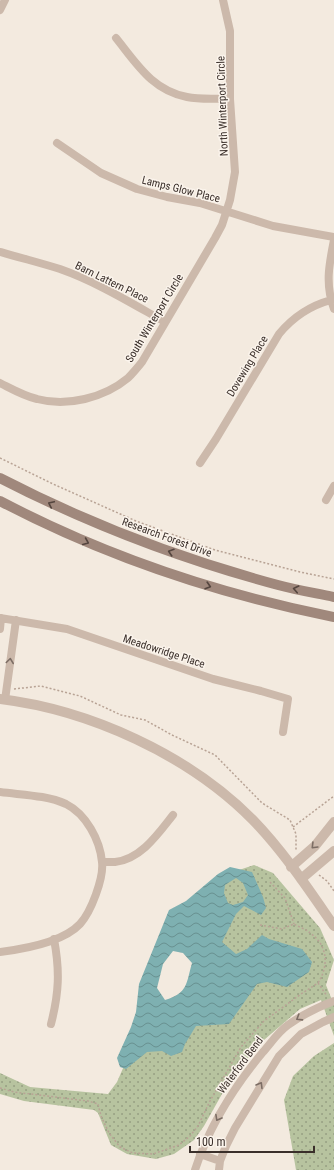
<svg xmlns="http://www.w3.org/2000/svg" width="334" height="1170" font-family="'Roboto Condensed',sans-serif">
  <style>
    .grass { fill: url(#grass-dots) }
    .water { fill: url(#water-waves); fill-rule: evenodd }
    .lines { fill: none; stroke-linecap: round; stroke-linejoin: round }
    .path { stroke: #b8a395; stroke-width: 1.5; stroke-dasharray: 2 2; stroke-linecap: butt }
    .minor { stroke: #ccb9ab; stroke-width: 8 }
    .tertiary { stroke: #ccb9ab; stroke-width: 10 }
    .secondary { stroke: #a0887c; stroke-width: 10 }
    .oneway { stroke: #54453e }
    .oneway2 { stroke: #7c6d64 }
    .labels { text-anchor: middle; stroke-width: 3; stroke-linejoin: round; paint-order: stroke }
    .street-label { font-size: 11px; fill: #3a2f2a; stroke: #fbf4ec }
  </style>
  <defs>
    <pattern id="grass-dots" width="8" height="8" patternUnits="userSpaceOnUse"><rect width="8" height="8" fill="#b7c39f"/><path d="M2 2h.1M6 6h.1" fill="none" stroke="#969f82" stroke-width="1.8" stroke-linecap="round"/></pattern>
    <pattern id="water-waves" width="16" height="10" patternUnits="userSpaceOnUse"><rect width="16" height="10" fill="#7eb0b1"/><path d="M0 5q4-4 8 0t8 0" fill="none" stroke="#689090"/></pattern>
  </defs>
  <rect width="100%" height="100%" fill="#f3eadf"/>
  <!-- grass -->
  <path class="grass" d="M254 865 273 873 320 928 334 960 326 985 334 1005V1036L321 1000 300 1009 257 1046 222 1094 204 1126 194 1140 174 1154 156 1159 127 1154 111 1145 98 1113 94 1110 24 1101 0 1094V1073L30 1087 108 1094 117 1082 131 1050 194 997 219 885 233 872Z
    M334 1043V1170H296L284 1100 293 1076 314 1056Z"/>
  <!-- water -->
  <path class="water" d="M230 867 252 872 263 897 266 908 261 915 244 906 236 914 222 942 236 954 247 949 262 935 269 939 302 949 312 962 309 972 287 987 267 982 257 984 229 1024 196 1026 185 1044 182 1052 171 1056 162 1051 147 1052 126 1069 120 1067 117 1058 131 1027 136 1012 139 984 169 910 186 901 218 874ZM236 878 243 883 248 895 243 902 233 905 228 903 224 893 225 885ZM173 951 183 953 192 963C186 984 188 993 165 1000L157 988 163 964Z"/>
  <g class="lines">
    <!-- path -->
    <path class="path" d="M0 458 53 484 136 521 215 550 300 572 334 579
      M14 689 41 686 80 696 121 715 145 720 172 735 215 755 262 803 290 820 296 834V851
      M293 827 334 796
      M319 875 327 881 334 891
      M270 882 285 898 294 924
      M260 925 282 929 294 924C299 927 306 929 310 933 328 945 329 966 318 983
      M0 1088 14 1092 88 1101 98 1104 101 1116 109 1133 120 1147 133 1153 153 1154 179 1145 190 1136 198 1126 210 1101 241 1047 264 1021 301 994 318 983 327 996"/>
    <!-- minor -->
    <path class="minor" d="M0 10 5 0
      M116 38C137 64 152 90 187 97 201 100 216 98 230 99
      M57 143 101 173 137 189 167 197 200 203 273 226 334 237
      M334 240C329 265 325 284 334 309
      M1 252C21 258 41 263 60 269 97 282 131 303 165 322
      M0 383C12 389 24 396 37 399 67 407 104 398 128 378 133 373 138 367 142 362L215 238 222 225 230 200 235 172 230 99V31L223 0
      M200 463 216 439 279 334C293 317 309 306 331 300
      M326 500 334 486
      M0 618 67 629 213 679 261 691 288 699 283 732
      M0 629 1 618
      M5 700 16 620
      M0 792C22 795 46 795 66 804 86 814 100 840 102 862 104 878 91 912 80 924 63 942 24 949 0 952
      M102 862C107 862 111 862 115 862 141 859 158 834 173 815
      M51 1024C59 993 60 971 54 939
      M200 1154 220 1161
      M195 1170C209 1126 234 1087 263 1052 271 1043 278 1032 288 1025 302 1015 318 1007 334 1001
      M219 1170 220 1161 226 1146 235 1128 279 1056 301 1034 323 1022 334 1017"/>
    <!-- tertiary -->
    <path class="tertiary" d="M0 699C90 710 189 755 253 820 284 852 309 890 334 926
      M291 867 315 846 334 822
      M301 879 334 851"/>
    <!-- secondary -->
    <path class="secondary" d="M0 478C89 524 181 559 278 585 296 590 315 593 334 597
      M0 501C105 556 218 594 334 617"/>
  </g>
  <!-- one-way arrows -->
  <defs><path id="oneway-chevron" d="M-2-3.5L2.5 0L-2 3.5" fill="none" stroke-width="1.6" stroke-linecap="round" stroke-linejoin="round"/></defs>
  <g class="oneway">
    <use href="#oneway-chevron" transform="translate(51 504) rotate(-155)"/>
    <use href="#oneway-chevron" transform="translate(86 542) rotate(23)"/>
    <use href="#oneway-chevron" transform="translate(171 552) rotate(-162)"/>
    <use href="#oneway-chevron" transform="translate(208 586) rotate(17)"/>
    <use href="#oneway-chevron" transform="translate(296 589) rotate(-168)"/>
  </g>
  <g class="oneway2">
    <use href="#oneway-chevron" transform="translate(10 661) rotate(-82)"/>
    <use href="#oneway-chevron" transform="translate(314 846) rotate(135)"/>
    <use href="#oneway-chevron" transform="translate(299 1018) rotate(148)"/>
    <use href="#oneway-chevron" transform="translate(260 1085) rotate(-59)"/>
    <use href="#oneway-chevron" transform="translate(218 1118) rotate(119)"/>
  </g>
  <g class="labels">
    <!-- street labels -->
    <g class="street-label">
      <text transform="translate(222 106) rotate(-92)" y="4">North Winterport Circle</text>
      <text transform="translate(181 189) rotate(14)" y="4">Lamps Glow Place</text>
      <text transform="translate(112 282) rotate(26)" y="4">Barn Lattern Place</text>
      <text transform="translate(154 318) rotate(-59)" y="4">South Winterport Circle</text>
      <text transform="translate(247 366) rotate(-59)" y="4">Dovewing Place</text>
      <text transform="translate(167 537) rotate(20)" y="4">Research Forest Drive</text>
      <text transform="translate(164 651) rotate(18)" y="4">Meadowridge Place</text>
      <text transform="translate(240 1065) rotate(-53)" y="4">Waterford Bend</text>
    </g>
  </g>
  <!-- scale -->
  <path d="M190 1146v6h124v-6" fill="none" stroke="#3a2f2a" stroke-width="2"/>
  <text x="196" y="1146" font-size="12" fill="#3a2f2a" stroke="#fbf4ec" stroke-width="3" paint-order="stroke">100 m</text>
</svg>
